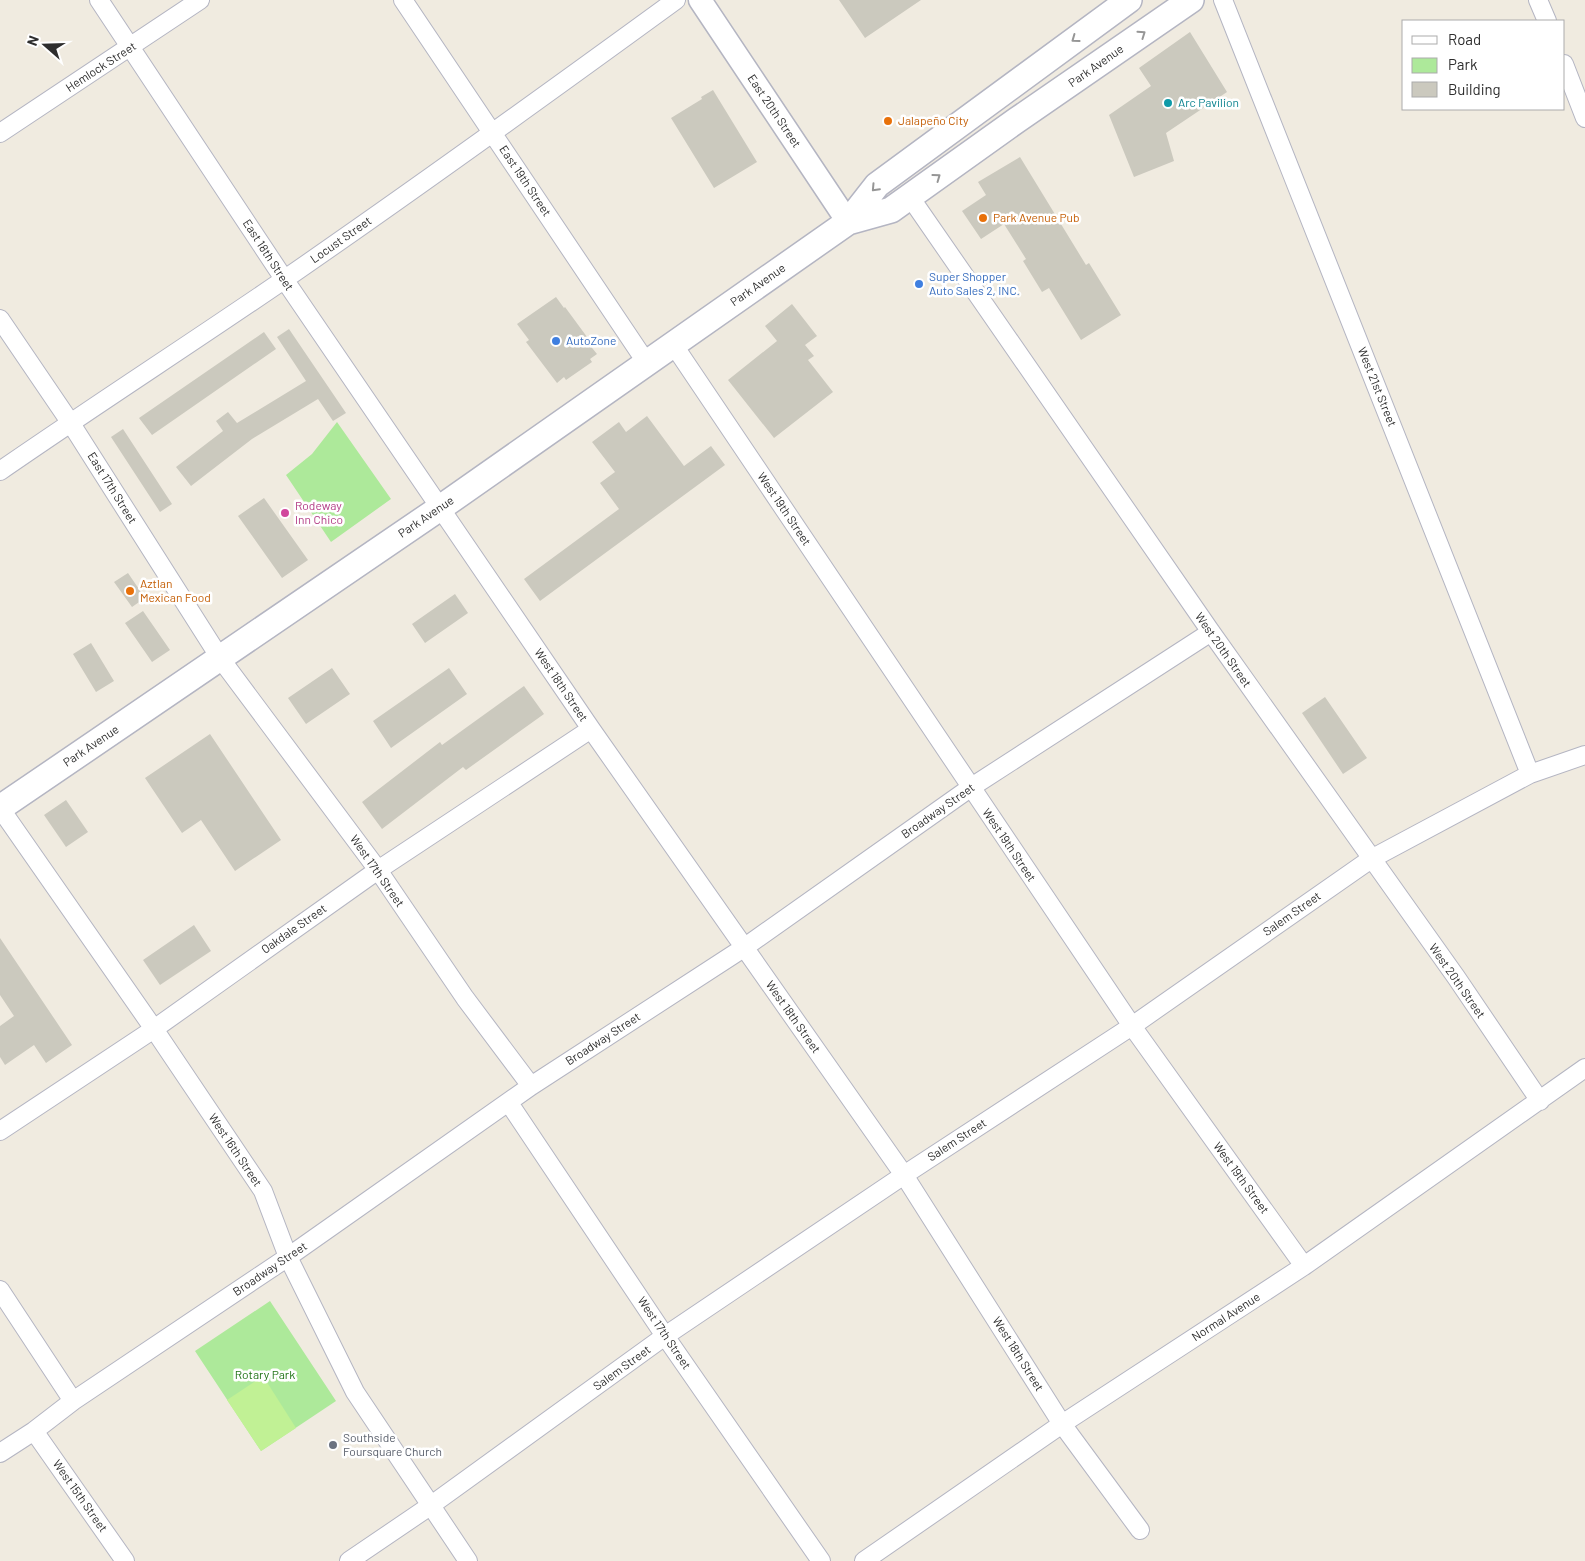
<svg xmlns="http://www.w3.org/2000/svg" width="1585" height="1561" font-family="Barlow,sans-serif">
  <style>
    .green { fill: #ade99a }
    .pitch { fill: #c1f195 }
    .building { fill: #cbc9be }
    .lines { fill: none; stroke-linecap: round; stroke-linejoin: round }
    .minor-casing { stroke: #b4b5c2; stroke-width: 20 }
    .tertiary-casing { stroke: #b4b5c2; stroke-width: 25 }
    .secondary-casing { stroke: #b4b5c2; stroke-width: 28 }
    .minor { stroke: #fff; stroke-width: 18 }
    .tertiary { stroke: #fff; stroke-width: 22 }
    .secondary { stroke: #fff; stroke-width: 25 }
    .oneway { stroke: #969696 }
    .culture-dot { fill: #0f9aa8; stroke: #fff; stroke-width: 2 }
    .food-dot { fill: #e8710a; stroke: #fff; stroke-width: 2 }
    .shop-dot { fill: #3f7fe0; stroke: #fff; stroke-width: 2 }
    .hotel-dot { fill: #d1479c; stroke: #fff; stroke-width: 2 }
    .worship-dot { fill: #6b7280; stroke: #fff; stroke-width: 2 }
    .labels { text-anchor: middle; stroke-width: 5; stroke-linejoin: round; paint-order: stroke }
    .street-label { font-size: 12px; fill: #2e2e2e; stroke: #fff }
    .culture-label { font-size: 12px; fill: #0d838f; stroke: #fff; text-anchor: start }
    .food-label { font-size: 12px; fill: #c56008; stroke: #fff; text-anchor: start }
    .shop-label { font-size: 12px; fill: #366cbe; stroke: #fff; text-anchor: start }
    .hotel-label { font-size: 12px; fill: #b23c85; stroke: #fff; text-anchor: start }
    .park-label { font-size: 12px; fill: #207316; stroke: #fff }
    .worship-label { font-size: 12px; fill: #5b616d; stroke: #fff; text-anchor: start }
  </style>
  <rect width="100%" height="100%" fill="#f0ebe0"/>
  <!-- green -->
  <path class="green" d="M337 422 391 499 331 542 286 475 312 454Z
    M270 1301 336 1401 261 1451 195 1351Z"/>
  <!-- pitch -->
  <path class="pitch" d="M263 1376 296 1428 261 1451 227 1400Z"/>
  <!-- building -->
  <path class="building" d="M839 0H921L865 38Z
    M1190 32 1227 92 1166 133 1174 161 1134 177 1109 115 1151 86 1139 68Z
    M713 90 757 162 714 188 671 118 702 99 701 97Z
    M1020 157 1086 265 1089 263 1121 315 1081 340 1049 288 1042 292 1023 261 1026 259 1004 224 981 239 962 211 986 195 978 182Z
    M556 297 564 308 565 307 590 341 588 343 597 354 590 359 592 362 566 380 564 377 557 383 526 342 529 340 517 324Z
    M792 304 817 336 805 345 814 356 808 360 833 392 774 438 728 380 777 341 765 326Z
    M289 329 346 413 333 421 318 399 252 439 191 486 176 467 223 431 216 421 228 412 237 423 306 381 277 337Z
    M264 332 276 349 152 435 139 418Z
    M647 416 684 466 711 446 725 465 540 601 524 579 619 509 600 483 615 472 592 442 619 422 626 432Z
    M123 429 172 504 160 512 111 437Z
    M264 498 308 560 282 578 238 516Z
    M128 573 145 598 132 607 114 582Z
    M455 594 468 613 425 643 412 624Z
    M143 611 170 650 152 662 125 623Z
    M91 643 114 681 96 692 73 654Z
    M332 668 350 694 306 724 288 698Z
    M449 668 467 694 391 748 373 721Z
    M524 686 544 714 466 770 463 767 382 829 362 802 440 742 442 745Z
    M1325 697 1367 758 1343 774 1302 713Z
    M210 734 281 840 235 871 201 820 182 833 145 778Z
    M66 800 88 832 66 847 44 815Z
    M194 925 211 951 160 985 143 960Z
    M0 938 72 1045 46 1063 34 1045 5 1065 0 1057V1026L14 1016 0 995Z"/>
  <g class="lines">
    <!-- minor casing -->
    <g class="minor-casing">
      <path id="minor" d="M99 0 284 279 591 729 904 1175 1062 1424 1140 1530
        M403 0 646 362
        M1223 0 1530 774
        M1538 0 1547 21
        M1564 64 1585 118
        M0 133 200 0
        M910 197 1211 632 1456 977 1540 1101
        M0 319 70 422 220 658 378 870 465 998 531 1086
        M673 344 1132 1026 1304 1266
        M0 471C94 406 190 344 285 279 417 188 547 94 676 0
        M0 808 154 1029 263 1191 288 1257 355 1392 468 1561
        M509 1103 665 1336 821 1561
        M0 1131 154 1029 378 870 591 729
        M0 1290 73 1401
        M34 1431 125 1561
        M0 1453 34 1431 73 1401 288 1257 531 1086 745 947 970 788 1211 632
        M349 1561 430 1506 665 1336 904 1175 1132 1026 1371 859 1530 774 1585 755
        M864 1561 1062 1424 1304 1266 1585 1068"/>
    </g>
    <!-- tertiary casing -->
    <g class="tertiary-casing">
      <path id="tertiary" d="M700 0 848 222"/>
    </g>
    <!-- secondary casing -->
    <g class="secondary-casing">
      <path id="secondary" d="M848 222 891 210 1017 120 1191 0
        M0 808 440 508 848 222 877 185 1129 0"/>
    </g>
    <!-- minor -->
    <use href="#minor" class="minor"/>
    <!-- tertiary -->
    <use href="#tertiary" class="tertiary"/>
    <!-- secondary -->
    <use href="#secondary" class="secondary"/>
  </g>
  <!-- one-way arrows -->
  <defs><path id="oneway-chevron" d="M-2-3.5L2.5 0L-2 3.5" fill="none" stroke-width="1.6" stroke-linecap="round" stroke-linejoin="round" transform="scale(1.25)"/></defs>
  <g class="oneway">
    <use href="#oneway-chevron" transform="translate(1142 34) rotate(-35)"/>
    <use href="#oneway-chevron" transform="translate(1075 39) rotate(144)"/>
    <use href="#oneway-chevron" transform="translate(937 177) rotate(-36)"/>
    <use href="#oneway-chevron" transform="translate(875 188) rotate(133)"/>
  </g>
  <!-- markers -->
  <circle class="culture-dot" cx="1168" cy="103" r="5"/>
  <g class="food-dot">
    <circle cx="888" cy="121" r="5"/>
    <circle cx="983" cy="218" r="5"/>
    <circle cx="130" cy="591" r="5"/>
  </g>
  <g class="shop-dot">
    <circle cx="919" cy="284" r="5"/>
    <circle cx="556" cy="341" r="5"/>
  </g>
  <circle class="hotel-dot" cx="285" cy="513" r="5"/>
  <circle class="worship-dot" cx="333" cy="1445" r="5"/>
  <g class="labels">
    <!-- street labels -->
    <g class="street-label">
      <text transform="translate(1096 66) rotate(-35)" y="4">Park Avenue</text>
      <text transform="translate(101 67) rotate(-33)" y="4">Hemlock Street</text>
      <text transform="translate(774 111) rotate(56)" y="4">East 20th Street</text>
      <text transform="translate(525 181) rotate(56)" y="4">East 19th Street</text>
      <text transform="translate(341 240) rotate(-35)" y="4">Locust Street</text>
      <text transform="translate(268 255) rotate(57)" y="4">East 18th Street</text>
      <text transform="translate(758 285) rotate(-35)" y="4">Park Avenue</text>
      <text transform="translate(1377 387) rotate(68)" y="4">West 21st Street</text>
      <text transform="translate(112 488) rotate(58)" y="4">East 17th Street</text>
      <text transform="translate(784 509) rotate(56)" y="4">West 19th Street</text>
      <text transform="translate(426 517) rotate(-34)" y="4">Park Avenue</text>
      <text transform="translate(1223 650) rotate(55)" y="4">West 20th Street</text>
      <text transform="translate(561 685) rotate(56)" y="4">West 18th Street</text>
      <text transform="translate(91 746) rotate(-34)" y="4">Park Avenue</text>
      <text transform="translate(938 811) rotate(-35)" y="4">Broadway Street</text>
      <text transform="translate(1009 845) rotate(56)" y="4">West 19th Street</text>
      <text transform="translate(377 871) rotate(55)" y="4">West 17th Street</text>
      <text transform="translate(1292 914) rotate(-35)" y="4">Salem Street</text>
      <text transform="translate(294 929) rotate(-35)" y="4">Oakdale Street</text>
      <text transform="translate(1457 981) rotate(55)" y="4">West 20th Street</text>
      <text transform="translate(793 1017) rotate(55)" y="4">West 18th Street</text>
      <text transform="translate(603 1039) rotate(-33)" y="4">Broadway Street</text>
      <text transform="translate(957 1140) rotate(-33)" y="4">Salem Street</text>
      <text transform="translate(235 1150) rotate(56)" y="4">West 16th Street</text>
      <text transform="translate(1241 1178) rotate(54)" y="4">West 19th Street</text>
      <text transform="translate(270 1269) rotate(-34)" y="4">Broadway Street</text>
      <text transform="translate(1226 1317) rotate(-33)" y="4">Normal Avenue</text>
      <text transform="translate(664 1333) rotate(56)" y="4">West 17th Street</text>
      <text transform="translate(1018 1354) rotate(58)" y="4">West 18th Street</text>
      <text transform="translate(622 1368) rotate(-36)" y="4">Salem Street</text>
      <text transform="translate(80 1496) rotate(55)" y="4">West 15th Street</text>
    </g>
    <!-- culture labels -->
    <g class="culture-label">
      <text x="1178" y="107">Arc Pavilion</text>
    </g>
    <!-- food labels -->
    <g class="food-label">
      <text x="898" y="125">Jalapeño City</text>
      <text x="993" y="222">Park Avenue Pub</text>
      <text x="140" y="588">Aztlan<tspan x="140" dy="14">Mexican Food</tspan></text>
    </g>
    <!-- shop labels -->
    <g class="shop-label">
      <text x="929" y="281">Super Shopper<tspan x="929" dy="14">Auto Sales 2, INC.</tspan></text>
      <text x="566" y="345">AutoZone</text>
    </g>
    <!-- hotel labels -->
    <g class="hotel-label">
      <text x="295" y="510">Rodeway<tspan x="295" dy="14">Inn Chico</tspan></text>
    </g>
    <!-- park labels -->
    <g class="park-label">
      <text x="265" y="1379">Rotary Park</text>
    </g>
    <!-- worship labels -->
    <g class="worship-label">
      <text x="343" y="1442">Southside<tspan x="343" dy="14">Foursquare Church</tspan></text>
    </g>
  </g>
  <!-- legend -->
  <rect x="1402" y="20" width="162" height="90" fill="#ffffff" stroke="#ababab"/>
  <rect x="1412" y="36" width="25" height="8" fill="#ffffff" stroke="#ababab"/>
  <text x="1448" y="45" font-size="15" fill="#2e2e2e">Road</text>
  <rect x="1412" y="58" width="25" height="15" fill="#ade99a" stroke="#ababab"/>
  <text x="1448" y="70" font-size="15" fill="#2e2e2e">Park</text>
  <rect x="1412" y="82" width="25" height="15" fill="#cbc9be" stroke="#ababab"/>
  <text x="1448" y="95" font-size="15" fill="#2e2e2e">Building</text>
  <!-- north arrow -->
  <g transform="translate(45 45) rotate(290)" stroke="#ffffff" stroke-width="4" paint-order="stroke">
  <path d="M0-4L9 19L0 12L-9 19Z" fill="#2e2e2e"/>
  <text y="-8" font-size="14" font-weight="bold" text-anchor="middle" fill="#2e2e2e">N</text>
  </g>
</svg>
